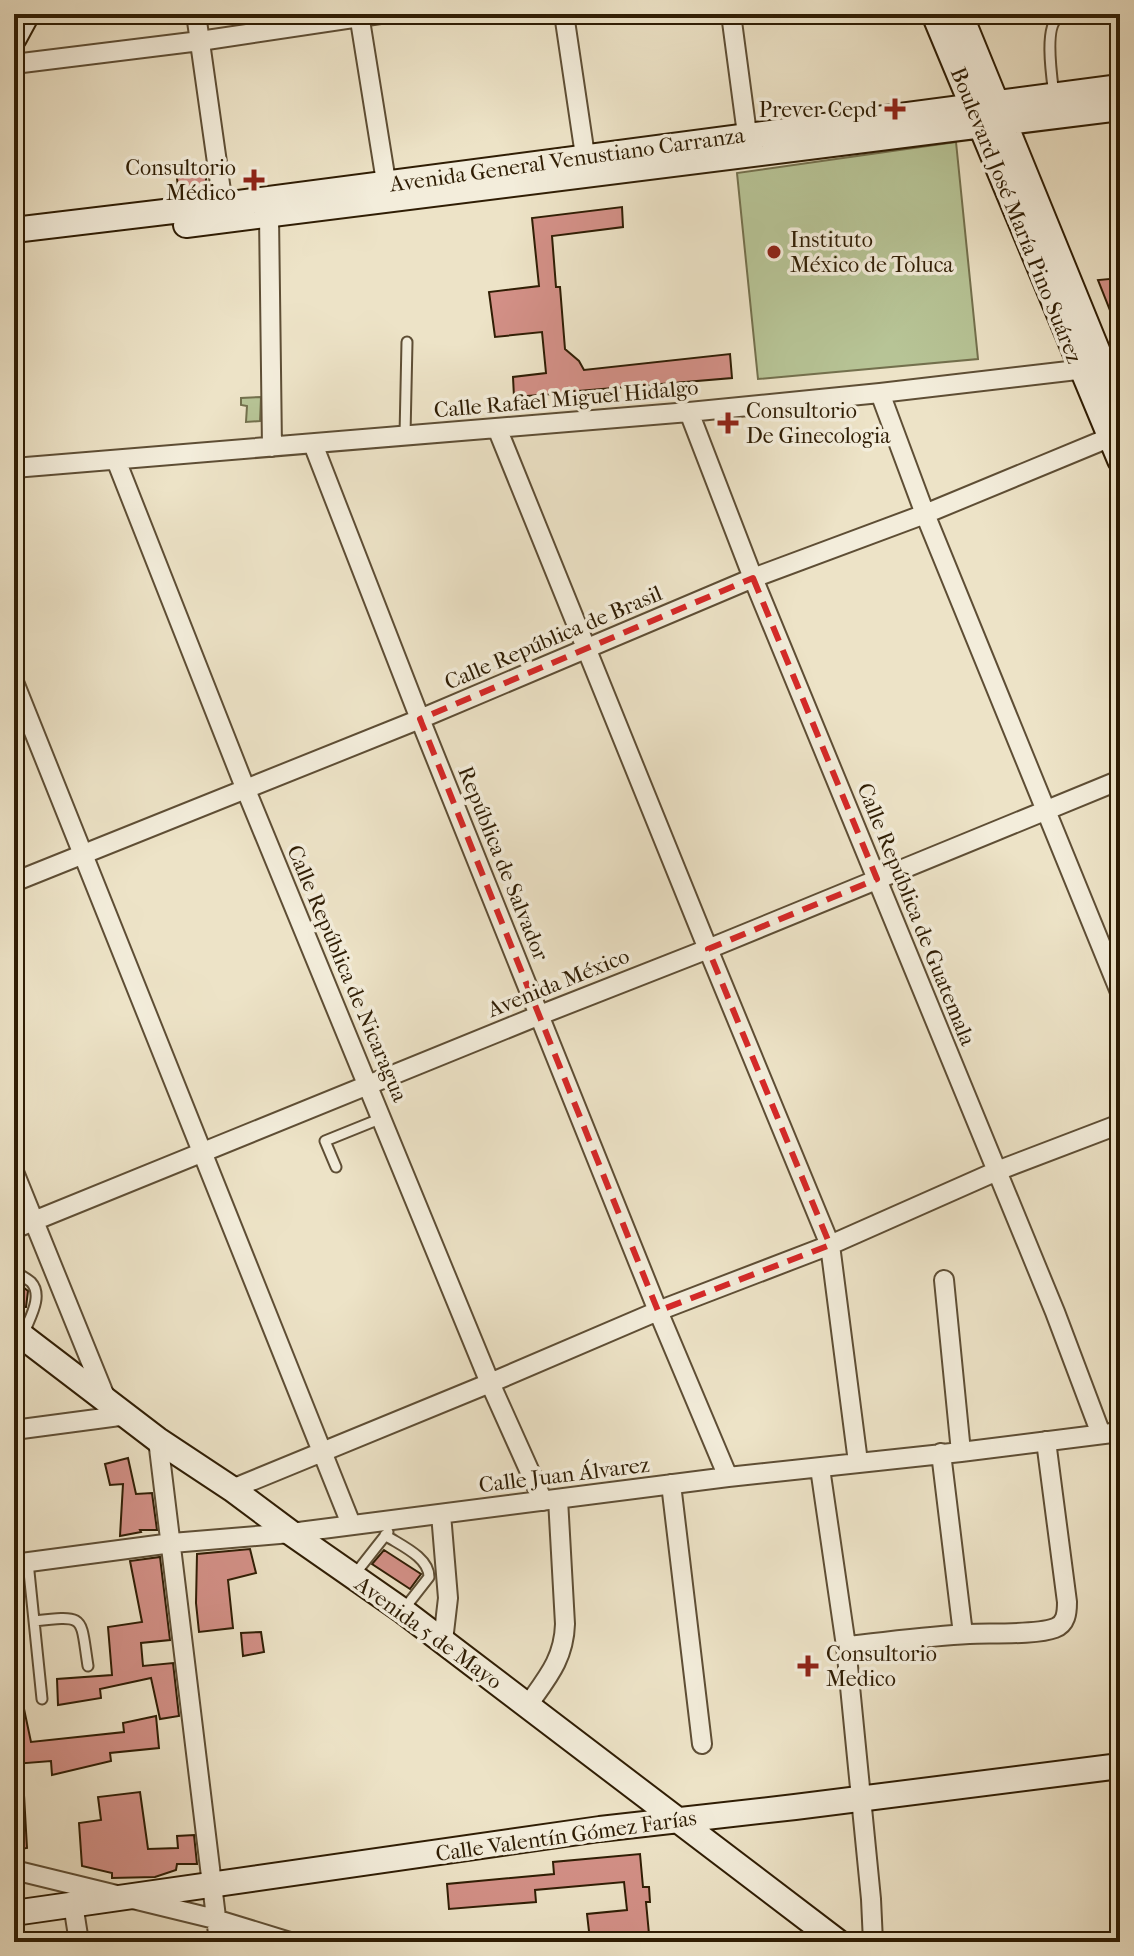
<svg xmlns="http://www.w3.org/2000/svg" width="1134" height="1956" font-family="'IM FELL French Canon',serif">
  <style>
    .green { fill: #b7c496; stroke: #73704d; stroke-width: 2 }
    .building { fill: #d39087; stroke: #2f1d04; stroke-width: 2 }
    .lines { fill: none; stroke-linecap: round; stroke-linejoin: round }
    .lane-casing { stroke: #5e4e35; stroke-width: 13 }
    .street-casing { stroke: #5e4e35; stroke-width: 22 }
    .secondary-casing { stroke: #2f1d04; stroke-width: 28 }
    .lane { stroke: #f3eddb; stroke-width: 9 }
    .street { stroke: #f3eddb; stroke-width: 18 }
    .secondary { stroke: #f3eddb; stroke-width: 24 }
    .marked { fill: none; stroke: #d62828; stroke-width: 6; stroke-dasharray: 16 10; stroke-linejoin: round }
    .poi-dot { fill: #8f2418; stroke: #f3eddb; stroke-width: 3 }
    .labels { text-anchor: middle; stroke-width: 7; stroke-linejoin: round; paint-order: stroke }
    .poi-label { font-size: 22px; fill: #2f1d04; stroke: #f3eddb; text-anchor: start }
    .street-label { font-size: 22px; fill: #2f1d04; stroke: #f3eddb }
  </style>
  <rect width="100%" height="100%" fill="#ede3c7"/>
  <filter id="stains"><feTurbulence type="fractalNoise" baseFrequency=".0025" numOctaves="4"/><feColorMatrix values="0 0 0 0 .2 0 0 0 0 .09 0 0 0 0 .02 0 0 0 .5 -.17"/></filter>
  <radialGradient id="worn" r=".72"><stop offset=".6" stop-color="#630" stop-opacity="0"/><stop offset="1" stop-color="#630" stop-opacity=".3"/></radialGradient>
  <!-- green -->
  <path class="green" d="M956 142 978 359 758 379 737 173Z
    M261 397 260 421 246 422 247 406 241 405V398Z"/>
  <!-- building -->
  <path class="building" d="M204 166 208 192 179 195 176 170Z
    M622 207 623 227 552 236 556 287H560L565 349 579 361 584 370 730 354 732 378 579 391V397L567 398 566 393 514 397 513 377 546 373 542 332 495 337 489 292 539 286 532 218Z
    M1120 278V333H1119L1098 280Z
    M14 1280 28 1291 26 1307H14Z
    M128 1458 136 1494 152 1493 157 1530H140L141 1532 120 1536 123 1484 110 1485 105 1464Z
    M250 1549 256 1573 228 1580 233 1628 199 1632 196 1603 197 1554Z
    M384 1550 421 1574 410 1589 372 1564Z
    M160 1557 170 1640 141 1643 143 1666 173 1663 179 1716 160 1719 151 1678 100 1689 101 1698 58 1705 57 1679 112 1675 108 1627 142 1622 130 1561Z
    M261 1632 264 1652 243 1656 241 1633Z
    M14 1690H20L31 1742 124 1732 123 1723 156 1716 159 1748 110 1753 111 1761 52 1775 51 1761 14 1764Z
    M140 1792 148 1849 178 1848 177 1836 194 1835 197 1864H177L176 1870 155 1877 112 1878V1873L82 1866 79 1823 101 1820 98 1797Z
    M14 1795H24L27 1848 14 1850Z
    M640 1854 643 1887H649L650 1902H646L649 1934 590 1940 587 1914 627 1910 624 1882 535 1890 536 1902 449 1909 447 1884 554 1874 553 1862Z"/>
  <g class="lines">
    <!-- lane casing -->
    <g class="lane-casing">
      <path id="lane" d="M1054 95C1052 79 1044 27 1058 18 1062 15 1067 15 1071 14
        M405 435 407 342
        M336 1167 325 1141 382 1118
        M14 1271C19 1274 26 1278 31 1282 44 1296 29 1319 24 1333
        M385 1535C400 1545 429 1557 429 1577L404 1609
        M28 1562 42 1699
        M355 1574 388 1532
        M34 1621C87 1615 80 1616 88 1666"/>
    </g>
    <!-- street casing -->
    <g class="street-casing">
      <path id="street" d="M196 14 223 205
        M359 14 388 194
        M564 14 587 169
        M731 14 749 149
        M14 64 200 41 380 14
        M269 216 272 447
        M880 393 925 514 1120 992
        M689 412 753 578 1055 1312 1101 1434
        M497 428 708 949 830 1245 858 1462
        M313 444 420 719 658 1311 728 1477
        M116 460 246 790 490 1383 543 1501
        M14 468 689 412 880 393 1120 365
        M14 682 351 1524
        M14 882 420 719 753 578 925 514 1111 437
        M14 1172 106 1399
        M14 1229 540 1015 708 949 1120 780
        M944 1280 961 1452
        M14 1430 127 1415
        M158 1440 219 1942
        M941 1453 963 1634
        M820 1468 846 1646 871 1899 873 1942
        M671 1484 702 1744
        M232 1489 490 1383 658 1311 830 1245 997 1171 1120 1124
        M441 1514 448 1598 443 1641
        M14 1564 172 1543 291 1533 728 1477 961 1452 1120 1432
        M846 1646C886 1642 928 1636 969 1634 990 1633 1037 1635 1055 1628 1066 1624 1067 1613 1067 1602L1046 1441
        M528 1705C547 1678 564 1659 565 1624L558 1499
        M14 1870 215 1919 290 1942
        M73 1904 79 1942"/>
    </g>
    <!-- secondary casing -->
    <g class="secondary-casing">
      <path id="secondary" d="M934 14 1120 460
        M960 14 1120 406
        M14 38 27 14
        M186 225 1120 108
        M14 230 223 205 1120 87
        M14 1330 158 1440 232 1489 291 1533 403 1611 838 1942
        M14 1913 600 1829 795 1807 1120 1766"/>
    </g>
    <!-- lane -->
    <use href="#lane" class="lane"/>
    <!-- street -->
    <use href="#street" class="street"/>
    <!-- secondary -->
    <use href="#secondary" class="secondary"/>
  </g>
  <!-- marked area -->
  <path class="marked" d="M753 578 877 879 708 949 830 1245 658 1311 420 719Z"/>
  <!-- markers -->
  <g class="poi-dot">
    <path d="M891 97h8v8h8v8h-8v8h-8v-8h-8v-8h8z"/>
    <path d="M250 168h8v8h8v8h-8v8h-8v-8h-8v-8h8z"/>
    <circle cx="774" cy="252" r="8"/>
    <path d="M724 411h8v8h8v8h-8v8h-8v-8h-8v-8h8z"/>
    <path d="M804 1654h8v8h8v8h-8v8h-8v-8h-8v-8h8z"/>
  </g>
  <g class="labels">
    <!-- poi labels -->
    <g class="poi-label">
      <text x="877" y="117" text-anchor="end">Prever Cepd</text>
      <text x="236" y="175" text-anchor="end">Consultorio<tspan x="236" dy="25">Médico</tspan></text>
      <text x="790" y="247">Instituto<tspan x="790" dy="25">México de Toluca</tspan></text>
      <text x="746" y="418">Consultorio<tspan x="746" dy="25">De Ginecologia</tspan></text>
      <text x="826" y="1661">Consultorio<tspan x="826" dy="25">Medico</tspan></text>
    </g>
    <!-- street labels -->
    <g class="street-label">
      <text transform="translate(567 159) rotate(-8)" y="8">Avenida General Venustiano Carranza</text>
      <text transform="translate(1017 215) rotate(68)" y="8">Boulevard José María Pino Suárez</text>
      <text transform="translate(566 398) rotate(-5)" y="8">Calle Rafael Miguel Hidalgo</text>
      <text transform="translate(553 637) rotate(-23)" y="8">Calle República de Brasil</text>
      <text transform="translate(504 863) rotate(68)" y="8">República de Salvador</text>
      <text transform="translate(917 914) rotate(68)" y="8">Calle República de Guatemala</text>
      <text transform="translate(348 973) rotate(67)" y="8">Calle República de Nicaragua</text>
      <text transform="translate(558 982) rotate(-22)" y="8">Avenida México</text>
      <text transform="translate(564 1474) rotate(-7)" y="8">Calle Juan Álvarez</text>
      <text transform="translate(429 1632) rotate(36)" y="8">Avenida 5 de Mayo</text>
      <text transform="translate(566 1835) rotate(-8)" y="8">Calle Valentín Gómez Farías</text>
    </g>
  </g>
  <!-- margin -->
  <rect width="1134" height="1956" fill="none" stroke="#ede3c7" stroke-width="48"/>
  <rect x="16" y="16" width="1102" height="1924" fill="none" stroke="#2f1d04" stroke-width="4"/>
  <rect x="24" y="24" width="1086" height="1908" fill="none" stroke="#2f1d04" stroke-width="2"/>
  <rect width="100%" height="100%" filter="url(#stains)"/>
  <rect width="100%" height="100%" fill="url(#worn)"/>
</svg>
